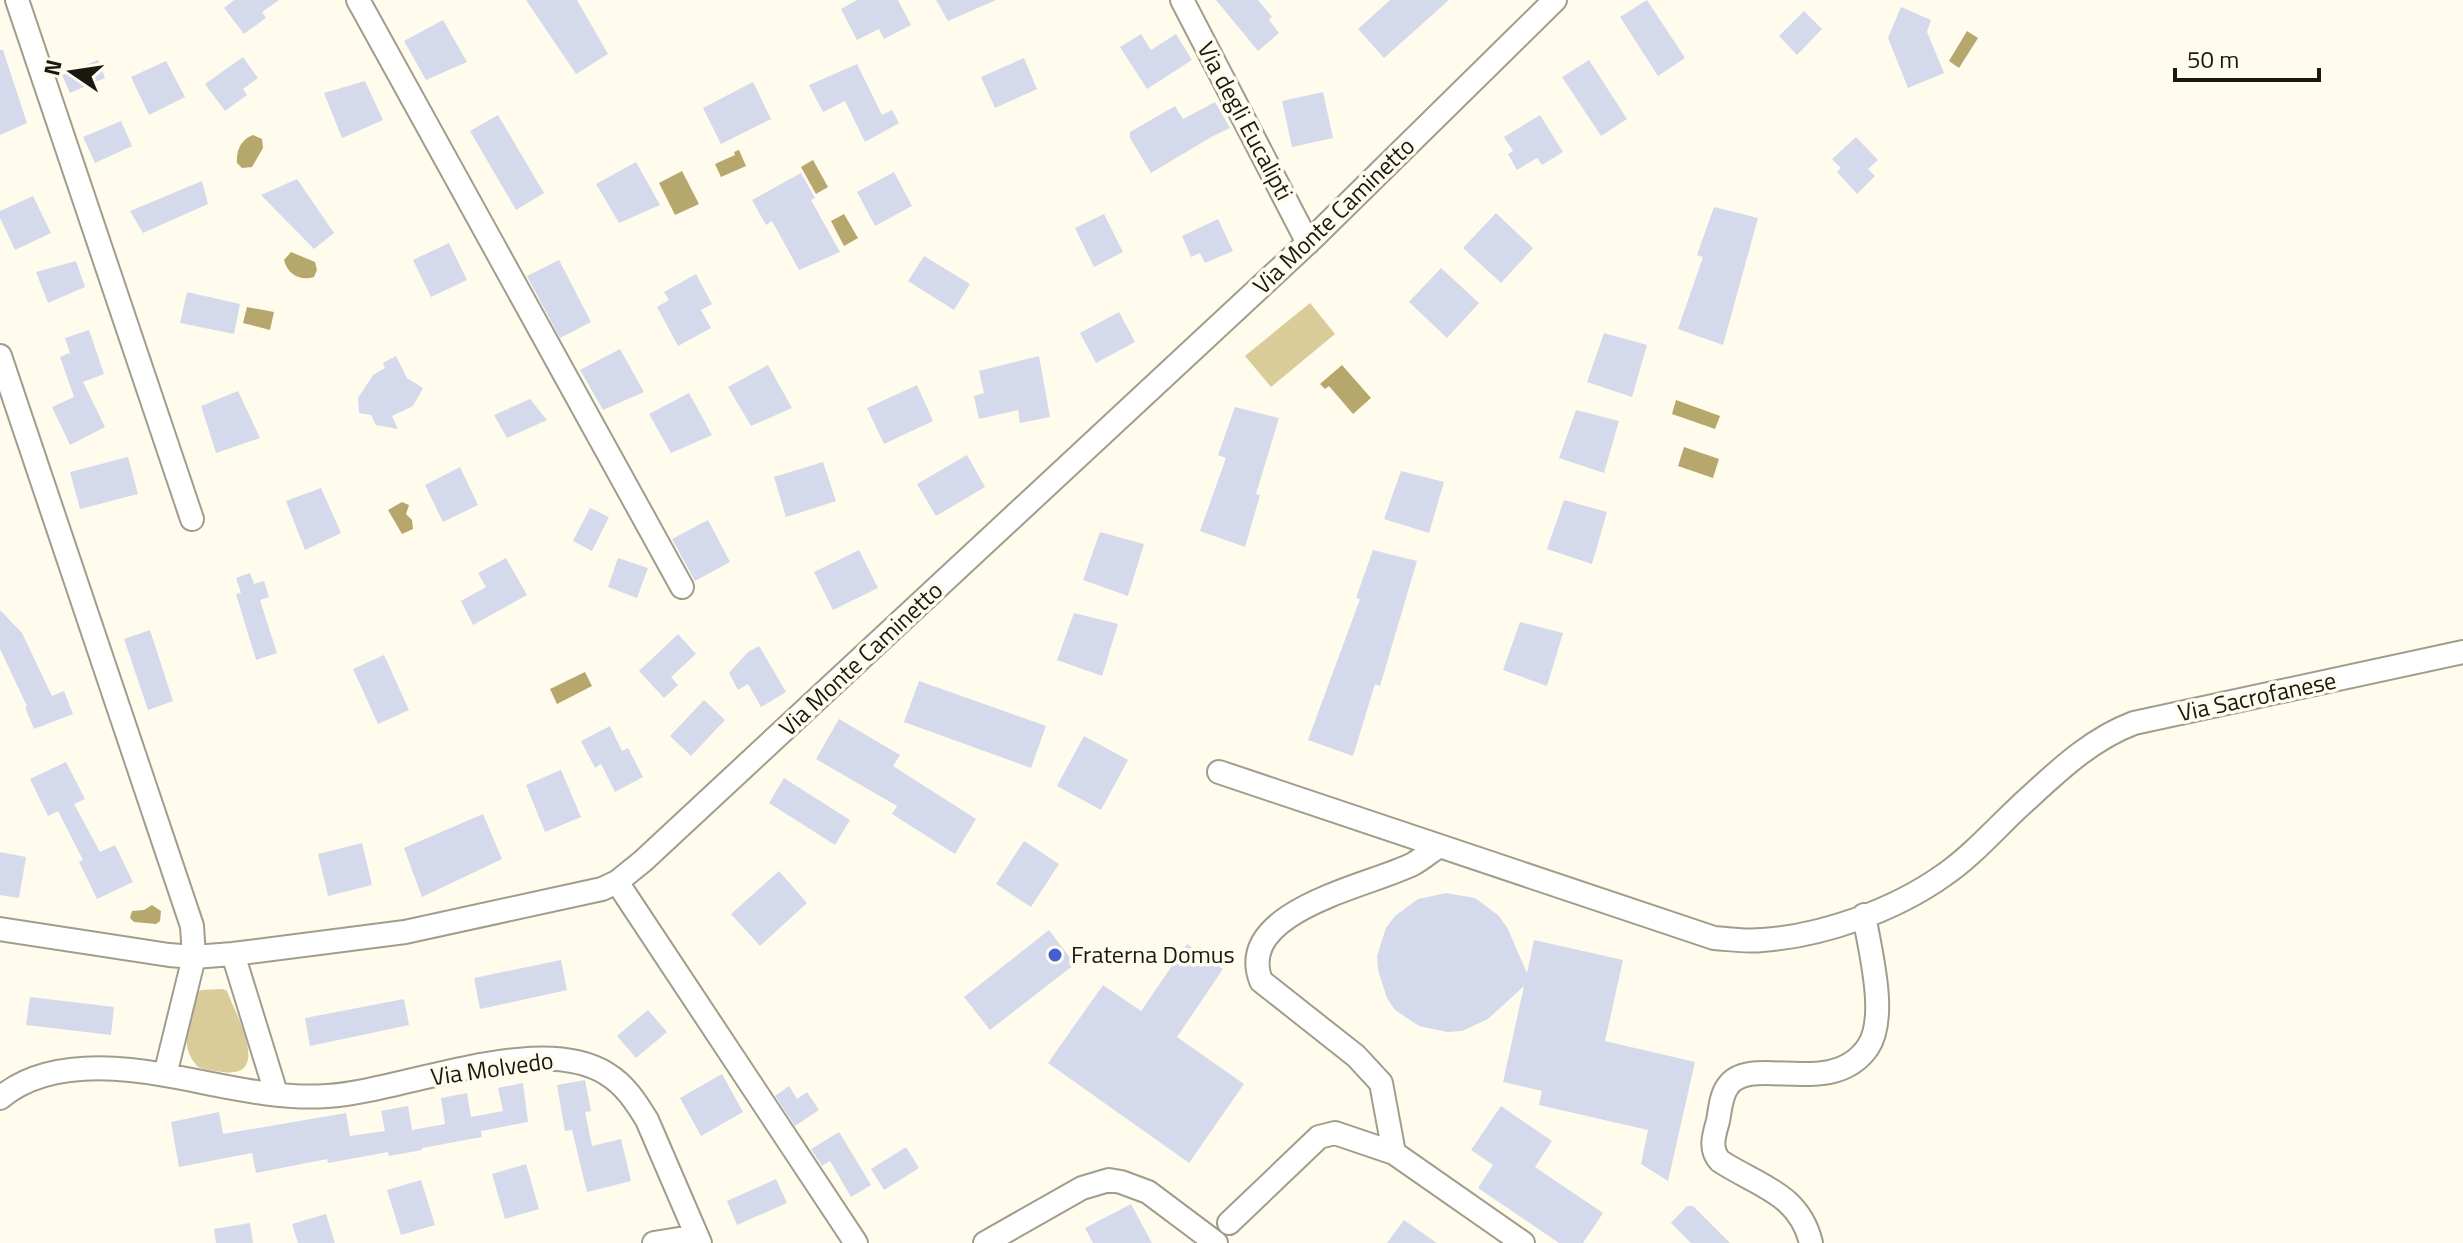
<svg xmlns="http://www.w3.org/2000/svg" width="2463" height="1243" font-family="'Titillium Web',sans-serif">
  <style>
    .green { fill: #d9cc99 }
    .water { fill: #b6a76c }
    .building { fill: #d4daeb }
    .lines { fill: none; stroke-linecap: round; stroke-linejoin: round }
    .minor-casing { stroke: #a19d8c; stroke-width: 26 }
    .minor { stroke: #fff; stroke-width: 22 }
    .poi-dot { fill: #455ed2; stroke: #fffbed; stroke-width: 3 }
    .labels { text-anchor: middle; stroke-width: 7; stroke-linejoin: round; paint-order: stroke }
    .street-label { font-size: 24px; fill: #191811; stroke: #fffbed }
    .poi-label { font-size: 24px; fill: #191811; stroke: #fffbed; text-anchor: start }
  </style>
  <rect width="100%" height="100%" fill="#fffbed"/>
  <!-- green -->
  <path class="green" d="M1310 303 1335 334 1271 387 1245 356Z
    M223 989 227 991C235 1013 273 1079 223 1072 215 1071 206 1070 198 1067 177 1045 190 1019 197 993L201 990Z"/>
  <!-- water -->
  <path class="water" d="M1967 31 1978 38 1959 68 1949 61Z
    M253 135 262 139 263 148 252 167 242 168 237 163C236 151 241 139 253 135Z
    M739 150 746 166 721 177 715 164 735 155 734 152Z
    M813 160 828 187 816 194 801 167Z
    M682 171 699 204 675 215 659 183Z
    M844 214 858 238 844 246 831 221Z
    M291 252 315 262 317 270 314 277C300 281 288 275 284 260Z
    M247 307 274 312 270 330 243 323Z
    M1342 365 1371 398 1353 414 1329 386 1325 389 1320 384Z
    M1676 400 1720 416 1715 429 1672 414Z
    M1684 447 1719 459 1713 478 1678 466Z
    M402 502 409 505 406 514 412 520 413 529 402 534 388 510Z
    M585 672 592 686 557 704 550 689Z
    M152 905 161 911 160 921 156 924 134 922 130 918 132 911 144 910Z"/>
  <!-- building -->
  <path class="building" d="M234 0H279L262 12 266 18 244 34 224 8Z
    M526 0H577L608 54 576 74Z
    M857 0H898L911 25 884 39 879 29 857 40 841 9Z
    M936 0H996L948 21Z
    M1216 0H1258L1272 17 1269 20 1279 33 1258 51Z
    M1390 0H1449L1384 58 1358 29Z
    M1647 0 1685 58 1658 76 1620 17Z
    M1901 7 1931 20 1927 32 1944 73 1908 88 1888 38Z
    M1804 11 1822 29 1797 55 1779 36Z
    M443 20 467 62 426 80 404 41Z
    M1141 34 1151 50 1176 34 1192 60 1147 89 1120 47Z
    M0 50H3L27 123 0 135Z
    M243 57 258 78 243 89 247 95 225 111 205 84Z
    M1024 58 1037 89 995 108 981 77Z
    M98 60 105 78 70 93 62 75Z
    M1589 60 1627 119 1601 136 1562 77Z
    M166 61 185 97 149 115 131 77Z
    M857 64 882 115 892 110 899 123 865 142 845 101 823 112 809 85Z
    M365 81 383 120 342 138 324 93Z
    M753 82 771 119 721 144 703 108Z
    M1323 92 1333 138 1292 147 1282 101Z
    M1215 102 1230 128 1213 136 1151 173 1130 138V132L1175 106 1183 119Z
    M498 115 544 193 516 210 470 131Z
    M1540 115 1563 152 1542 165 1537 158 1517 170 1508 154 1513 151 1504 137Z
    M121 121 132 146 95 163 83 137Z
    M1856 137 1878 160 1868 169 1875 176 1857 194 1837 172 1841 168 1832 159Z
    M636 162 660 205 619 223 596 184Z
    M894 172 912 206 875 226 857 192Z
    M801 173 815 198 811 200 840 252 799 270 772 221 766 225 752 200Z
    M297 179 334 233 314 249 261 195Z
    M202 181 208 204 143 233 130 211Z
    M33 196 51 233 15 250 0 218V211Z
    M1714 207 1758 218 1723 345 1678 329 1703 257 1697 255Z
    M1496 213 1533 248 1501 283 1463 248Z
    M1104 214 1123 252 1094 267 1075 228Z
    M1218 219 1233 251 1205 263 1200 253 1191 257 1182 236Z
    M449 243 467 280 431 297 413 260Z
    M924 256 970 284 954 310 908 281Z
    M559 260 591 322 560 338 527 276Z
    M76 261 85 287 48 303 36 272Z
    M1441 268 1479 303 1447 338 1409 302Z
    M696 274 712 304 701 310 711 328 678 346 657 307 669 300 664 292Z
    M187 292 240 304 234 334 180 323Z
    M1119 312 1135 342 1096 363 1080 333Z
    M89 330 104 374 83 382 105 427 70 445 52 407 74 397 60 357 69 353 71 356 65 338Z
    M1604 333 1647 345 1632 397 1587 382Z
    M620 349 644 392 603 410 580 370Z
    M396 356 407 378 423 388 413 406 392 416 398 429 376 425 371 415 359 413 358 398 373 375 385 368 383 363Z
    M1039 356 1050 417 1020 423 1018 410 979 419 974 396 984 393 979 371Z
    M768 365 792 408 751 426 728 387Z
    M917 385 933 421 884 444 867 408Z
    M238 391 260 438 216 453 201 406Z
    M689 393 712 435 671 453 649 414Z
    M530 399 547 420 507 438 494 415Z
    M1235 407 1279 418 1256 494 1260 495 1245 547 1200 531 1226 458 1218 455Z
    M1576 410 1619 421 1604 473 1559 458Z
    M967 455 985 487 936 516 917 484Z
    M128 457 138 494 80 509 70 472Z
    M823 462 836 501 786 517 774 477Z
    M460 467 478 505 443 522 425 485Z
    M1401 471 1444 482 1429 533 1384 519Z
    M321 488 341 533 305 550 286 501Z
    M1564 500 1607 512 1592 564 1547 549Z
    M590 508 609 517 592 551 573 541Z
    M708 520 730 562 695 581 672 539Z
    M1100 532 1144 544 1128 596 1083 580Z
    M859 550 878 588 833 610 814 572Z
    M1373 550 1417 561 1380 686 1375 684 1353 756 1308 740 1360 599 1356 598Z
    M506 558 527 595 473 625 461 601 486 587 478 573Z
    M618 558 648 568 637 598 608 587Z
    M250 573 254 584 264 581 269 597 260 600 277 653 256 660 236 594 241 593 236 578Z
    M0 610 22 633 52 696 64 691 73 714 34 729 25 707 27 706 0 649Z
    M1074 613 1118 624 1102 676 1057 660Z
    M1520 622 1563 633 1547 686 1503 670Z
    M150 630 173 701 148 710 124 639Z
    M678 634 696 654 671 677 678 685 664 698 639 671Z
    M759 646 786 692 761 707 748 684 738 690 729 673 748 652Z
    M384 655 409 710 378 724 353 669Z
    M919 681 1046 726 1031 768 904 722Z
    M704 700 725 720 691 756 670 736Z
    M839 719 900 755 893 766 976 819 955 854 892 814 897 806 816 759Z
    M610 726 622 751 628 748 643 777 615 792 601 764 595 768 581 741Z
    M1084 736 1128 760 1101 810 1057 786Z
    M66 762 85 799 74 804 100 852 115 845 133 882 97 899 79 862 83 860 58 811 48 816 30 779Z
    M561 770 581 817 545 832 526 785Z
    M784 778 850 820 835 845 769 803Z
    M483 814 502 859 422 897 404 848Z
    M1024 841 1059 864 1031 907 996 884Z
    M362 843 372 885 328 896 318 854Z
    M0 852 26 857 19 898 0 895Z
    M779 871 807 903 760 946 731 914Z
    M1446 893 1475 898 1498 915 1507 927 1527 973 1534 940 1623 960 1605 1041 1695 1062 1668 1181 1641 1164 1648 1130 1539 1105 1542 1091 1503 1082 1524 986 1488 1019 1462 1031 1447 1032 1419 1026 1395 1010 1387 998 1378 970 1377 956 1386 928 1395 916 1418 899Z
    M1049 930 1075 964 990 1030 964 997Z
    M1187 944 1223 969 1177 1037 1244 1084 1189 1163 1048 1063 1103 985 1141 1011Z
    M561 960 567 990 480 1009 474 978Z
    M30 997 114 1007 111 1035 26 1025Z
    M404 999 409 1025 310 1046 305 1018Z
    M648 1010 667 1032 636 1058 617 1036Z
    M722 1074 743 1112 701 1136 680 1098Z
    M585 1080 591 1111 585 1112 592 1146 621 1139 631 1181 587 1192 572 1130 565 1131 557 1085Z
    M523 1083 528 1122 481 1131 482 1137 422 1148V1150L389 1156 388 1152 328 1163 327 1159 256 1173 252 1153 179 1167 171 1122 219 1112 223 1134 346 1113 350 1136 385 1131 381 1111 408 1106 412 1130 445 1124 441 1098 467 1093 471 1117 503 1111 498 1088Z
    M789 1086 797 1099 807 1092 819 1110 795 1126 775 1096Z
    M1501 1106 1552 1141 1535 1167 1603 1213 1583 1243H1559L1478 1188 1493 1165 1471 1150Z
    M839 1132 871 1185 851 1197 830 1161 822 1166 811 1149Z
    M906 1147 919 1168 884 1190 871 1169Z
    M526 1164 539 1209 505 1219 492 1174Z
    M776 1179 787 1203 737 1225 727 1201Z
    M421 1180 435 1225 401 1235 387 1190Z
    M1131 1204 1152 1243H1093L1085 1228Z
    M1687 1206H1693L1730 1243H1691L1671 1223Z
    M326 1214 335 1243H298L292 1224Z
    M1404 1220 1437 1243H1387Z
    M250 1223 253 1243H216L214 1229Z"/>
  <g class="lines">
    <!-- minor casing -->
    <g class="minor-casing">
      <path id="minor" d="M17 0 192 519
        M358 0 682 587
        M1182 0 1308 243
        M0 356 192 926 194 957 165 1075C217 1084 274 1100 327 1096 405 1091 539 1031 607 1074 625 1085 636 1102 647 1120L700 1243
        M1219 772 1714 938C1730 939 1746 942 1762 940 1823 936 1895 910 1944 875 1972 856 1996 828 2021 805 2056 773 2089 740 2134 723L2463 652
        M617 882 856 1243
        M0 929 169 955 194 957 233 954 405 932 602 889 617 882 643 861 1313 238 1555 0
        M233 954 276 1093
        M0 1098C44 1061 111 1065 165 1075
        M1394 1153 1523 1243
        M1229 1223 1319 1137 1335 1133 1394 1153 1381 1083 1356 1056 1261 981C1234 910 1370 886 1413 864 1422 859 1430 852 1439 846
        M654 1243 697 1236
        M985 1243 1082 1188 1109 1180 1121 1182 1148 1192 1216 1243
        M1811 1243C1799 1193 1758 1186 1720 1161 1709 1149 1714 1135 1718 1121 1720 1110 1721 1095 1728 1086 1751 1053 1832 1100 1868 1047 1888 1017 1870 951 1864 915"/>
    </g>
    <!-- minor -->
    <use href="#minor" class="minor"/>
  </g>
  <!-- markers -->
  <circle class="poi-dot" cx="1055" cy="955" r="8"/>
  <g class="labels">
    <!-- street labels -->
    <g class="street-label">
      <text transform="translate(1245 121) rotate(62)" y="8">Via degli Eucalipti</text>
      <text transform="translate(1334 216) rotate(-44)" y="8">Via Monte Caminetto</text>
      <text transform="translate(861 659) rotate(-43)" y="8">Via Monte Caminetto</text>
      <text transform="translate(2257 697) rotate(-12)" y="8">Via Sacrofanese</text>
      <text transform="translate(492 1069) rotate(-8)" y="8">Via Molvedo</text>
    </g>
    <!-- poi labels -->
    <g class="poi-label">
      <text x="1071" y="963">Fraterna Domus</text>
    </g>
  </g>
  <!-- north arrow -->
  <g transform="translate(72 72) rotate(283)" stroke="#fffbed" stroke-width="6" paint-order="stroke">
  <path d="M0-6L14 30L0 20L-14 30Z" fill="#191811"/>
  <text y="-12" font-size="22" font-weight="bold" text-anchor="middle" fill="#191811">N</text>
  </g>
  <!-- scale -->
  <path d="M2175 68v12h144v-12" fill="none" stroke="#191811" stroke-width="4"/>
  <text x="2187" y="68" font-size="24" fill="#191811" stroke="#fffbed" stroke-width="6" paint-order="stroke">50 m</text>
</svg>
